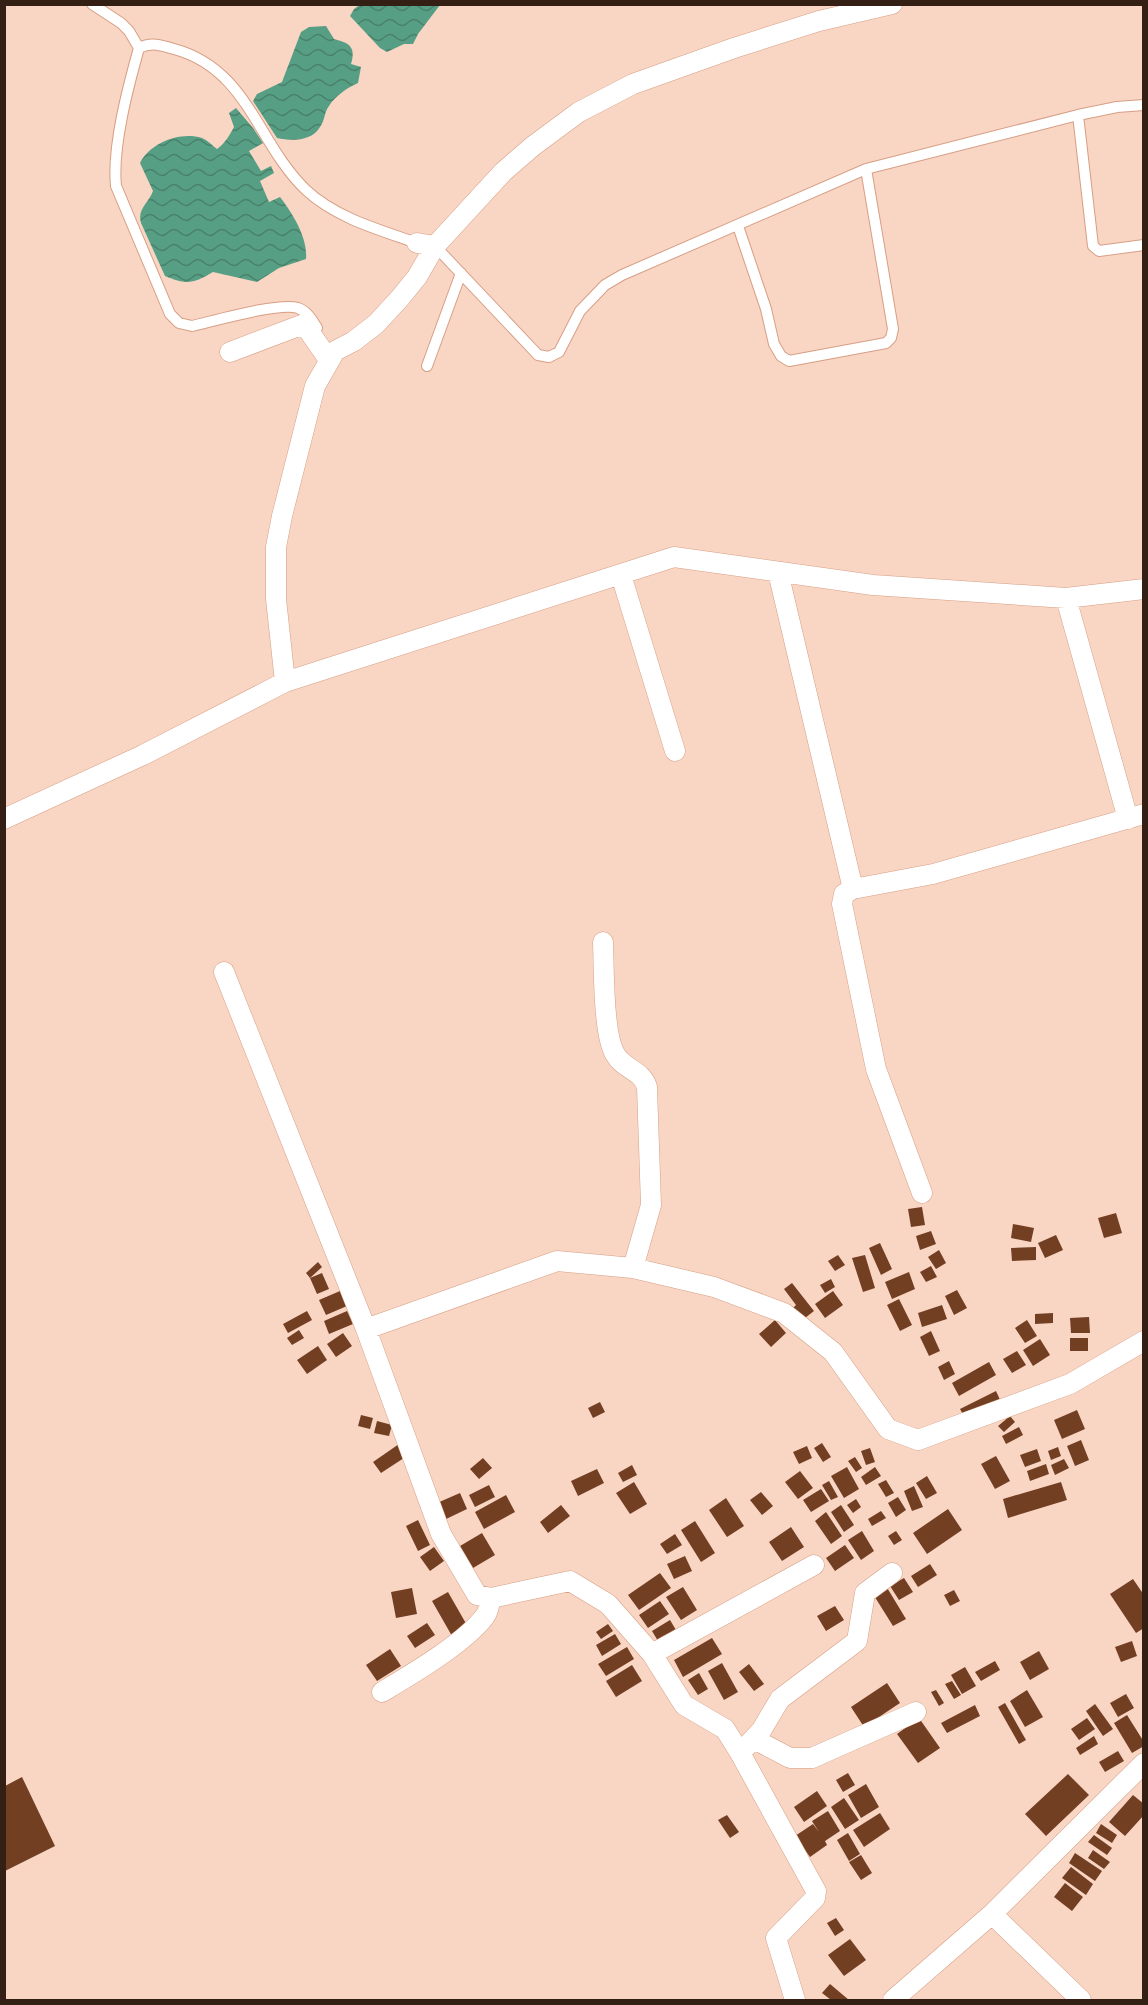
<svg xmlns="http://www.w3.org/2000/svg" width="1148" height="2005" font-family="'PT Sans Narrow',sans-serif">
  <style>
    .water { fill: url(#water-waves) }
    .building { fill: #733f23 }
    .lines { fill: none; stroke-linecap: round; stroke-linejoin: round }
    .lane-casing { stroke: #d79f84; stroke-width: 12 }
    .street-casing { stroke: #d79f84; stroke-width: 21 }
    .lane { stroke: #fff; stroke-width: 10 }
    .street { stroke: #fff; stroke-width: 20 }
  </style>
  <defs>
    <pattern id="water-waves" width="16" height="10" patternUnits="userSpaceOnUse" patternTransform="scale(1.5)"><rect width="16" height="10" fill="#579f84"/><path d="M0 5q4-4 8 0t8 0" fill="none" stroke="#49816b"/></pattern>
  </defs>
  <rect width="100%" height="100%" fill="#f9d5c4"/>
  <!-- water -->
  <path class="water" d="M361 4H440V5L418 34 413 44H404L387 52 380 48 350 16 354 9Z
    M326 26 334 39C350 43 356 47 351 64L361 67 358 83C347 88 335 96 329 106 324 112 325 121 320 127 311 142 291 141 277 138L253 101 257 94 282 82 301 32 309 27Z
    M236 108 253 128 263 143 249 151 261 171 271 166 274 173 260 181 269 202 280 197C293 214 308 238 306 259L279 268 257 282 213 272C193 284 187 285 165 276L141 223C137 209 148 204 153 191L140 163C150 143 180 131 202 138 207 140 212 145 217 149 226 142 229 136 234 127L229 113Z"/>
  <!-- building -->
  <path class="building" d="M922 1207 925 1225 911 1227 908 1209Z
    M1116 1213 1122 1233 1104 1238 1098 1218Z
    M1013 1224 1034 1228 1031 1242 1011 1238Z
    M931 1231 936 1244 920 1250 916 1236Z
    M1056 1235 1063 1250 1045 1258 1038 1243Z
    M880 1243 892 1269 881 1275 869 1248Z
    M1036 1247V1260L1012 1261 1011 1248Z
    M939 1250 946 1263 936 1269 928 1257Z
    M838 1255 845 1265 835 1271 828 1261Z
    M865 1255 875 1288 863 1292 852 1258Z
    M318 1262 322 1267 310 1278 306 1273Z
    M931 1266 937 1277 926 1282 920 1272Z
    M909 1272 915 1289 892 1299 885 1282Z
    M322 1273 329 1289 317 1294 310 1278Z
    M831 1279 835 1287 825 1293 820 1285Z
    M792 1283 814 1311 805 1318 792 1309 796 1305 784 1289Z
    M957 1290 967 1308 954 1315 945 1296Z
    M340 1291 347 1306 326 1315 319 1300Z
    M833 1291 843 1305 825 1318 815 1304Z
    M899 1299 912 1325 900 1331 887 1305Z
    M942 1305 947 1319 922 1327 918 1313Z
    M307 1311 312 1320 288 1333 283 1324Z
    M347 1311 353 1324 329 1334 324 1321Z
    M1053 1313V1323L1035 1324V1314Z
    M1089 1317 1090 1333H1071L1070 1318Z
    M775 1320 786 1333 771 1347 759 1334Z
    M1027 1320 1037 1336 1025 1343 1015 1328Z
    M299 1330 304 1338 292 1345 287 1338Z
    M931 1331 940 1351 929 1356 920 1337Z
    M343 1333 352 1346 336 1357 327 1344Z
    M1070 1338H1088V1351H1070Z
    M1040 1339 1050 1355 1033 1366 1023 1350Z
    M318 1346 327 1360 307 1374 297 1360Z
    M1017 1351 1026 1365 1012 1373 1003 1359Z
    M949 1361 955 1374 944 1380 938 1367Z
    M989 1362 996 1375 959 1396 952 1383Z
    M996 1391 1001 1402 966 1420 960 1409Z
    M600 1402 605 1412 593 1418 588 1408Z
    M1077 1410 1085 1429 1062 1439 1054 1420Z
    M361 1415 373 1418 370 1429 358 1426Z
    M1010 1416 1015 1422 1004 1432 998 1426Z
    M377 1421 392 1425 389 1436 374 1433Z
    M1019 1427 1023 1435 1006 1444 1002 1436Z
    M1081 1440 1089 1460 1075 1466 1067 1446Z
    M822 1443 831 1457 823 1462 814 1448Z
    M399 1444 407 1456 381 1473 373 1462Z
    M807 1446 812 1458 799 1464 793 1452Z
    M1058 1447 1061 1456 1051 1460 1048 1451Z
    M870 1448 875 1462 866 1465 861 1451Z
    M1037 1449 1041 1461 1025 1467 1020 1455Z
    M996 1456 1010 1481 995 1489 981 1464Z
    M855 1457 862 1468 856 1472 848 1461Z
    M483 1458 492 1468 479 1479 470 1469Z
    M1064 1459 1069 1468 1055 1475 1051 1465Z
    M1046 1464 1049 1474 1030 1481 1027 1471Z
    M632 1465 637 1475 623 1482 618 1473Z
    M847 1467 859 1489 844 1498 831 1476Z
    M875 1467 881 1476 866 1485 861 1477Z
    M597 1469 604 1483 578 1496 571 1481Z
    M800 1471 813 1488 798 1499 785 1482Z
    M927 1476 937 1493 926 1499 916 1483Z
    M886 1480 894 1493 886 1497 878 1484Z
    M829 1481 838 1497 831 1500 822 1485Z
    M634 1482 647 1504 630 1514 616 1493Z
    M1061 1482 1067 1500 1008 1518 1003 1499Z
    M489 1485 495 1497 475 1507 469 1495Z
    M914 1486 923 1507 912 1511 904 1491Z
    M821 1489 829 1501 811 1512 803 1500Z
    M761 1492 773 1506 762 1515 750 1500Z
    M460 1493 467 1509 444 1520 437 1503Z
    M506 1495 515 1512 484 1529 475 1512Z
    M898 1497 906 1510 896 1517 888 1503Z
    M726 1498 744 1526 727 1537 709 1510Z
    M856 1499 861 1507 853 1513 847 1505Z
    M561 1505 570 1516 548 1533 540 1522Z
    M841 1505 854 1525 844 1532 831 1512Z
    M948 1509 962 1530 927 1554 913 1533Z
    M881 1511 886 1518 872 1526 868 1519Z
    M826 1512 842 1536 831 1544 815 1521Z
    M418 1520 430 1545 418 1551 406 1526Z
    M695 1521 715 1553 701 1562 681 1530Z
    M791 1527 804 1547 782 1561 769 1542Z
    M862 1531 874 1551 861 1560 848 1540Z
    M896 1531 902 1540 894 1545 888 1536Z
    M482 1533 495 1555 473 1568 460 1546Z
    M675 1534 682 1545 667 1554 660 1544Z
    M845 1545 854 1558 835 1571 826 1558Z
    M434 1547 444 1561 430 1571 420 1557Z
    M685 1556 692 1571 674 1579 667 1564Z
    M930 1564 937 1575 918 1587 911 1576Z
    M660 1573 671 1588 639 1610 628 1595Z
    M904 1578 913 1592 899 1600 890 1586Z
    M1133 1579 1144 1595V1628L1136 1633 1110 1594Z
    M886 1586 906 1619 893 1626 873 1594Z
    M683 1587 697 1610 681 1620 666 1597Z
    M412 1588 417 1614 396 1618 391 1592Z
    M954 1590 960 1601 950 1606 944 1595Z
    M448 1592 468 1627 452 1636 432 1601Z
    M660 1601 669 1614 648 1628 639 1615Z
    M835 1606 844 1620 826 1631 817 1616Z
    M670 1620 676 1630 658 1641 652 1631Z
    M427 1623 435 1635 415 1648 407 1636Z
    M608 1624 613 1631 601 1639 596 1632Z
    M615 1634 621 1644 602 1656 596 1645Z
    M712 1638 722 1654 683 1677 674 1660Z
    M1132 1641 1137 1656 1121 1662 1115 1647Z
    M627 1647 634 1659 606 1676 598 1664Z
    M390 1649 401 1666 377 1681 366 1665Z
    M1039 1651 1049 1669 1030 1680 1020 1662Z
    M995 1661 1000 1670 981 1681 975 1672Z
    M722 1663 738 1692 724 1700 708 1671Z
    M749 1664 764 1684 754 1691 739 1672Z
    M632 1665 642 1681 616 1697 606 1681Z
    M965 1667 976 1686 962 1694 951 1675Z
    M699 1673 708 1689 698 1695 688 1680Z
    M952 1681 961 1695 954 1699 945 1684Z
    M887 1683 900 1703 864 1727 851 1707Z
    M936 1690 944 1703 939 1706 931 1692Z
    M1027 1690 1043 1717 1025 1727 1010 1701Z
    M1126 1694 1134 1708 1118 1717 1110 1703Z
    M1005 1703 1026 1740 1019 1744 998 1707Z
    M1095 1704 1113 1729 1103 1736 1086 1711Z
    M975 1705 980 1716 947 1733 941 1723Z
    M1127 1715 1144 1742V1746L1132 1753 1114 1723Z
    M919 1718 940 1748 918 1763 897 1734Z
    M1087 1718 1095 1729 1079 1740 1071 1729Z
    M1094 1736 1098 1744 1080 1755 1076 1748Z
    M1118 1751 1124 1761 1105 1772 1099 1762Z
    M848 1773 855 1785 843 1792 836 1780Z
    M1068 1774 1089 1795 1046 1836 1025 1814Z
    M22 1777 55 1846 5 1871V1786Z
    M866 1784 879 1807 861 1818 848 1795Z
    M817 1791 827 1806 804 1822 794 1807Z
    M1133 1795 1144 1804V1815L1125 1836 1109 1822Z
    M844 1798 859 1820 845 1829 831 1807Z
    M828 1811 840 1831 825 1841 827 1845 810 1857 795 1836 813 1824 819 1832 812 1821Z
    M880 1813 890 1829 864 1847 853 1830Z
    M727 1815 739 1832 730 1838 718 1820Z
    M1101 1824 1117 1835 1112 1843 1096 1833Z
    M848 1833 860 1854 849 1861 837 1840Z
    M1094 1835 1112 1848 1107 1855 1088 1842Z
    M1093 1850 1110 1862 1104 1869 1088 1858Z
    M1075 1853 1102 1871 1095 1881 1069 1863Z
    M861 1855 872 1873 861 1880 849 1862Z
    M1071 1867 1093 1884 1086 1895 1062 1878Z
    M1065 1883 1083 1897 1072 1911 1054 1897Z
    M836 1918 844 1930 835 1936 827 1923Z
    M850 1939 866 1960 844 1976 828 1955Z
    M830 1984 849 2000H831L822 1993Z"/>
  <g class="lines">
    <!-- lane casing -->
    <g class="lane-casing">
      <path id="lane" d="M92 4 121 23 129 31 139 48
        M1078 115 1093 246 1099 251 1144 245
        M738 226 766 309 774 344 781 356 789 361 886 343 891 338 893 329 866 169
        M435 246 538 355 549 357 559 352 580 311 605 285 622 275 866 169 1078 115 1117 107 1144 105
        M317 328C312 320 308 312 298 308 279 302 214 321 192 326L179 323 170 314 116 186C112 147 128 87 139 48 151 42 161 45 174 49 248 69 257 143 306 190 336 218 380 230 417 243
        M427 366 461 273"/>
    </g>
    <!-- street casing -->
    <g class="street-casing">
      <path id="street" d="M417 243 435 246
        M230 352 304 324 329 360
        M778 572 853 889
        M621 575 675 751
        M1066 598 1128 819
        M285 682 276 599V547L282 516 315 386 335 351 354 341 376 324 400 298 417 277 435 246 503 172 533 146 579 112 633 84 734 48 819 21 892 4
        M4 819 143 755 285 682 674 557 873 585 1066 598 1144 589
        M603 942C604 967 603 1034 615 1054 623 1069 642 1070 647 1087L651 1205 633 1268
        M224 972 366 1329 441 1534 477 1595 491 1598 570 1581 608 1604 652 1654 684 1705 725 1729 740 1753 816 1891 815 1898 776 1938 795 2000
        M922 1193 876 1069 842 904 844 894 853 889 933 874 1144 814
        M366 1329 557 1261 633 1268 714 1287 784 1313 833 1352 888 1429 918 1440 1070 1384 1144 1341
        M652 1654 814 1565
        M382 1692C412 1674 465 1643 485 1616 489 1611 489 1604 491 1598
        M754 1739 790 1758H812L916 1712
        M740 1753 761 1731 780 1699 857 1641 865 1593 892 1573
        M992 1914 1081 2000
        M893 2000 992 1914 1144 1763"/>
    </g>
    <!-- lane -->
    <use href="#lane" class="lane"/>
    <!-- street -->
    <use href="#street" class="street"/>
  </g>
  <!-- border -->
  <rect width="1148" height="2005" fill="none" stroke="#341f14" stroke-width="12"/>
</svg>
